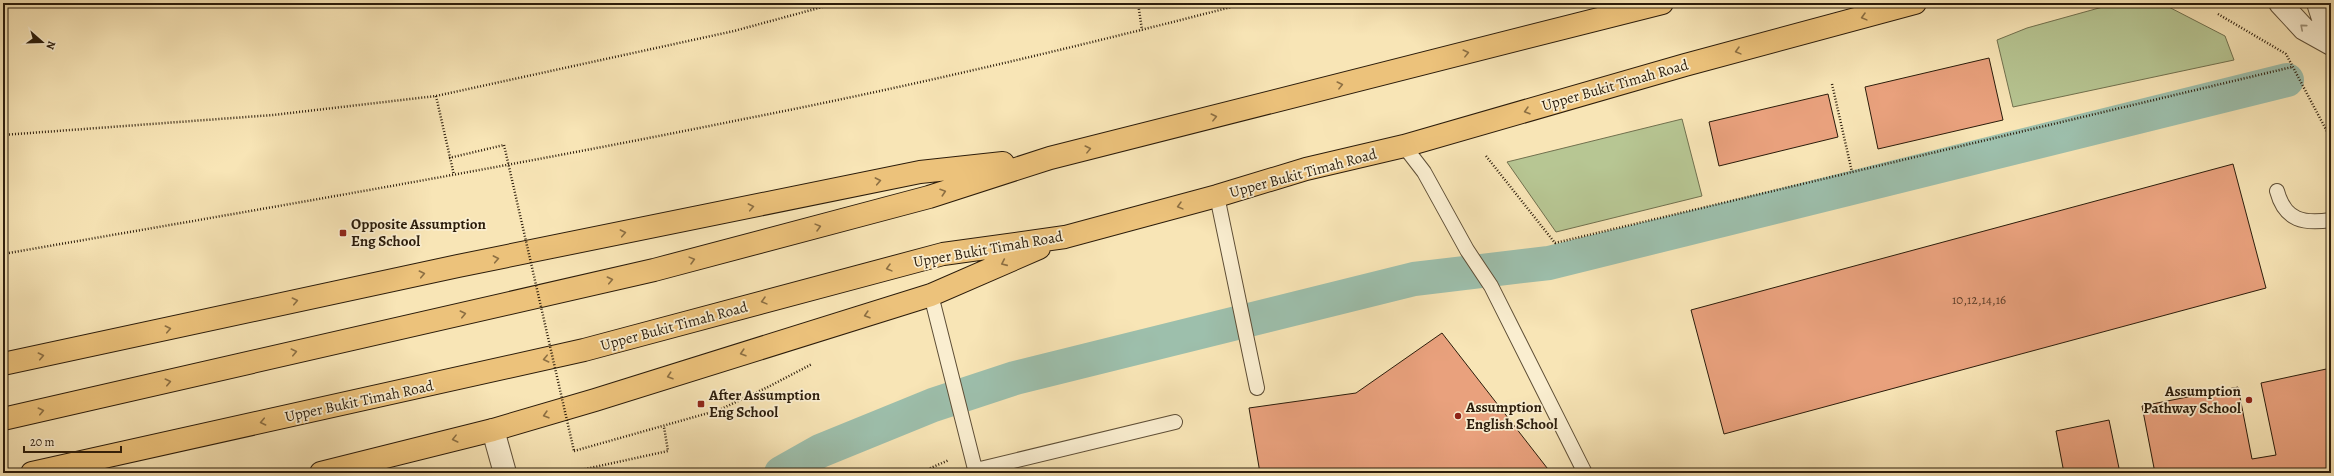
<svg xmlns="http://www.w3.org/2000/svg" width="2334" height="476" font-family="Alegreya,serif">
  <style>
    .green { fill: #b7c693; stroke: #71714f }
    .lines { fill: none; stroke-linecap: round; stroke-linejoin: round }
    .canal { stroke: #9dbfac; stroke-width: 34 }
    .building { fill: #e9a17d; stroke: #2b1c0b }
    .service-casing { stroke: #5e4e36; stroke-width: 16 }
    .minor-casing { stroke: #5e4e36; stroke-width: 24 }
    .tertiary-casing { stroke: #5e4e36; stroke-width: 24 }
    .trunk-casing { stroke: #2b1c0b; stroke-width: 24 }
    .path { stroke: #2b1c0b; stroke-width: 2.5; stroke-dasharray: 1 2; stroke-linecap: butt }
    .service { stroke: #faeed0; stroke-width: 14 }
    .minor { stroke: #faeed0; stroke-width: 22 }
    .tertiary { stroke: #faeed0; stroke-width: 22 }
    .trunk { stroke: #ecc27b; stroke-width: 22 }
    .path-bridge { stroke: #2b1c0b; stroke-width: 2.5; stroke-dasharray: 1 2; stroke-linecap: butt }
    .oneway { stroke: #8c6f43 }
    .oneway2 { stroke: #9d9077 }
    .poi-dot { fill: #8f2418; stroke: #faeed0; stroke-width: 1.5 }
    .labels { text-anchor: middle; stroke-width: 3.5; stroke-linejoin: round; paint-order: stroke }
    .number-label { font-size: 13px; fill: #5a3d28 }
    .street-label { font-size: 15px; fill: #2b1c0b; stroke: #faeed0 }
    .poi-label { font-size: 15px; font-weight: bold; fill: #2b1c0b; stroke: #faeed0; text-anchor: start }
  </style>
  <rect width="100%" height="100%" fill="#f8e5b6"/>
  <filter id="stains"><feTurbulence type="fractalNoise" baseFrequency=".005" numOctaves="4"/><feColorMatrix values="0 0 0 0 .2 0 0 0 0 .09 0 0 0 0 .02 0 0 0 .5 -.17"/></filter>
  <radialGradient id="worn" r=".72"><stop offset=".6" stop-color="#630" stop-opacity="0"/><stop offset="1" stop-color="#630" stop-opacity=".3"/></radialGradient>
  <!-- green -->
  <path class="green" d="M2117 3H2161L2225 36 2234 60 2013 107 1997 40 2027 28Z
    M1682 119 1702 196 1556 232 1507 162Z"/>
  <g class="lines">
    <!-- canal -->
    <path class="canal" d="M781 473 820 451 933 405 1015 378 1414 279 1549 263 2287 80"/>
  </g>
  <!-- building -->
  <path class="building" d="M1989 58 2003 120 1878 149 1865 87Z
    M1828 94 1838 137 1719 166 1709 122Z
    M2233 164 2266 288 1724 434 1691 310Z
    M1442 333 1551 473H1260L1249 408 1356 393Z
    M2331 368V473H2155L2142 406 2238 387 2252 459 2276 455 2261 383Z
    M2109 420 2120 473H2064L2056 431Z"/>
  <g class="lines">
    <!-- service casing -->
    <g class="service-casing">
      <path id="service" d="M1404 146 1424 172 1467 250 1491 286 1585 473
        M2277 191C2285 221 2304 224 2331 220
        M1217 196 1257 388
        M931 295 976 473
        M976 470 1175 422"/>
    </g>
    <!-- minor casing -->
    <g class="minor-casing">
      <path id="minor" d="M493 430 505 473"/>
    </g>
    <!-- tertiary casing -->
    <g class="tertiary-casing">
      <path id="tertiary" d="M2280 3 2304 29 2331 44
        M2318 3 2331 43"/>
    </g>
    <!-- trunk casing -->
    <g class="trunk-casing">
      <path id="trunk" d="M3 364 458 266 920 172 1003 163
        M3 419 654 270 929 197 1050 158 1662 3
        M32 473 584 350 943 254 1065 237 1217 196 1306 169 1404 146 1685 65 1915 3
        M321 473 493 430 595 400 931 295 1039 248"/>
    </g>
    <!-- path -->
    <path class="path" d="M1138 3 1142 30
      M2218 14 2286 54 2331 139
      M1832 84 1852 172
      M436 96 454 175
      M3 135 273 115 436 96 734 31 837 3
      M1486 156 1555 243 2292 67
      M449 158 504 145
      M3 254C250 211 498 169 744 119 913 86 1081 46 1247 3
      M574 451 719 410 768 387 812 364
      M567 473 668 451 664 427
      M919 473 949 460"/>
    <!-- service -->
    <use href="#service" class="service"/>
    <!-- minor -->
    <use href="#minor" class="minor"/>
    <!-- tertiary -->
    <use href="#tertiary" class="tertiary"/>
    <!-- trunk -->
    <use href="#trunk" class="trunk"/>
    <!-- path-bridge -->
    <path class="path-bridge" d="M504 145 574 451"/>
  </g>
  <!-- one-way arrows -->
  <defs><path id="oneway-chevron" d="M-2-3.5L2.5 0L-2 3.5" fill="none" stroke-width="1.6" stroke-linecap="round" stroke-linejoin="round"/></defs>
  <g class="oneway">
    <use href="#oneway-chevron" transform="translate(1864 17) rotate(165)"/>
    <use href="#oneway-chevron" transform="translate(1738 51) rotate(165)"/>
    <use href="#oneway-chevron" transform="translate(1466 53) rotate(-14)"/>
    <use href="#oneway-chevron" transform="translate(1340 85) rotate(-14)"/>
    <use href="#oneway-chevron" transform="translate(1527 111) rotate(164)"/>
    <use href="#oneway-chevron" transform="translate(1214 117) rotate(-14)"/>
    <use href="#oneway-chevron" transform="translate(1088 149) rotate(-14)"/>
    <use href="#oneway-chevron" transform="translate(878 181) rotate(-11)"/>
    <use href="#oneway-chevron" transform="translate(943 192) rotate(-18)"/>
    <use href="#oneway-chevron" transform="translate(1180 206) rotate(165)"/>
    <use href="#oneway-chevron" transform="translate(751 207) rotate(-11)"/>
    <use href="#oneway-chevron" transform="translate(818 227) rotate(-15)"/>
    <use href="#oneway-chevron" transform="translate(623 233) rotate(-11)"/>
    <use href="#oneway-chevron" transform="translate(496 259) rotate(-11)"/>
    <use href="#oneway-chevron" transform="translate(692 260) rotate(-15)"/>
    <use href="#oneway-chevron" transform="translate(1004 263) rotate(156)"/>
    <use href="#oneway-chevron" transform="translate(889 268) rotate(165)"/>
    <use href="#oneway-chevron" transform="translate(422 274) rotate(-12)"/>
    <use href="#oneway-chevron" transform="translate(610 280) rotate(-12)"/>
    <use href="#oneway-chevron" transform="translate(295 301) rotate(-12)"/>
    <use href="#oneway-chevron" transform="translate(764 301) rotate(165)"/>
    <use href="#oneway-chevron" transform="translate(463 314) rotate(-13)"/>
    <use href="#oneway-chevron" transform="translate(867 315) rotate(163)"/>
    <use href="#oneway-chevron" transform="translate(168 329) rotate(-12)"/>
    <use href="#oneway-chevron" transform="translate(294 352) rotate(-13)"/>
    <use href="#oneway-chevron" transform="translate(743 353) rotate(163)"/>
    <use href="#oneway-chevron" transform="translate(41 356) rotate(-12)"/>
    <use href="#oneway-chevron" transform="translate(546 359) rotate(167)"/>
    <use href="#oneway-chevron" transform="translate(670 376) rotate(162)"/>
    <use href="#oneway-chevron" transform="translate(168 382) rotate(-13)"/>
    <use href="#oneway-chevron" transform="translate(41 411) rotate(-13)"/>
    <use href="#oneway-chevron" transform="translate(546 415) rotate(164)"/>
    <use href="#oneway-chevron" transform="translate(263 422) rotate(168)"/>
    <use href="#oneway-chevron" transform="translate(455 439) rotate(166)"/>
  </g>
  <use class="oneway2" href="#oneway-chevron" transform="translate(2303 27) rotate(-139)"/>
  <!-- markers -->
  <g class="poi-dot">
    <rect x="339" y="229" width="8" height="8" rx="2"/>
    <circle cx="2249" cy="400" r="4"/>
    <rect x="697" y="400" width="8" height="8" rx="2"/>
    <circle cx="1458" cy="416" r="4"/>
  </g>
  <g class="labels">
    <!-- number labels -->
    <g class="number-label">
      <text x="1979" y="304">10,12,14,16</text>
    </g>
    <!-- street labels -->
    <g class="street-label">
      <text transform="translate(1615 85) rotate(-16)" y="5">Upper Bukit Timah Road</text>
      <text transform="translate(1303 173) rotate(-15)" y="5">Upper Bukit Timah Road</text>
      <text transform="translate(988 249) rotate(-10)" y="5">Upper Bukit Timah Road</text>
      <text transform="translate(674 326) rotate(-15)" y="5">Upper Bukit Timah Road</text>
      <text transform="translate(359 401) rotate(-12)" y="5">Upper Bukit Timah Road</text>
    </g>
    <!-- poi labels -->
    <g class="poi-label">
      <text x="351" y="229">Opposite Assumption<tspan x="351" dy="17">Eng School</tspan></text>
      <text x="2241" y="396" text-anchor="end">Assumption<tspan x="2241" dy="17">Pathway School</tspan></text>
      <text x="709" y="400">After Assumption<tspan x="709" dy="17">Eng School</tspan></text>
      <text x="1466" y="412">Assumption<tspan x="1466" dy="17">English School</tspan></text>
    </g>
  </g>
  <!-- margin -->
  <rect width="2334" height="476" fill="none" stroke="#f8e5b6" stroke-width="16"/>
  <rect x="4" y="4" width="2326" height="468" fill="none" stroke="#2b1c0b" stroke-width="2"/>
  <rect x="8" y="8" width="2318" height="460" fill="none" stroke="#2b1c0b"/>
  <!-- north arrow -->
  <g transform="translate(42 42) rotate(110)" stroke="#faeed0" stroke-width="3" paint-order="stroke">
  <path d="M0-3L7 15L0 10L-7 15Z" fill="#2b1c0b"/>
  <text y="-6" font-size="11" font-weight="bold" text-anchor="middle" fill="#2b1c0b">N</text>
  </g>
  <!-- scale -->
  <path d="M24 446v6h97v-6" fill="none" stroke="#2b1c0b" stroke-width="2"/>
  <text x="30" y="446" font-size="12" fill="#2b1c0b" stroke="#faeed0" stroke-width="3" paint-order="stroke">20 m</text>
  <rect width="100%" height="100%" filter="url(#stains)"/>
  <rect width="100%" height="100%" fill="url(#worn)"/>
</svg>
